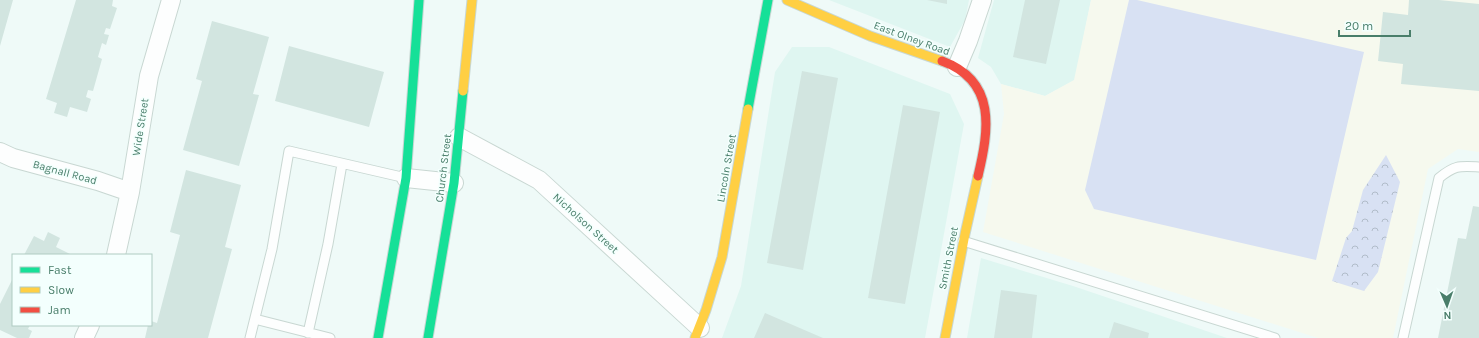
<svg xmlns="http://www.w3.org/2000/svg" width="1479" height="338" font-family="Karla,sans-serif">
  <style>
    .residential { fill: #dff6f1 }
    .education { fill: #f6f9ee }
    .park { fill: url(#park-crowns) }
    .pitch { fill: #d8e1f3 }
    .building { fill: #d2e5e0 }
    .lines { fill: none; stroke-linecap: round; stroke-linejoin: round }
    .lane-casing { stroke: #c8d7d2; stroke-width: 11 }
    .street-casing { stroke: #c8d7d2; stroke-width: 20 }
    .fast-casing { stroke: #c8d7d3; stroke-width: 11 }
    .slow-casing { stroke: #c8d7d3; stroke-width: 11 }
    .jam-casing { stroke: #c8d7d3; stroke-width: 11 }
    .lane { stroke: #fdfefe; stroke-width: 9 }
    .street { stroke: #fdfefe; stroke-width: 18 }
    .fast { stroke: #16e098; stroke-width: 9 }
    .slow { stroke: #ffcf43; stroke-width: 9 }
    .jam { stroke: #f24e42; stroke-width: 9 }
    .labels { text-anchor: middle; stroke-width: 3; stroke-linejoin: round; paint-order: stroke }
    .street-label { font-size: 11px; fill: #497e6a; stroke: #f3fffd }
  </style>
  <defs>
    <pattern id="park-crowns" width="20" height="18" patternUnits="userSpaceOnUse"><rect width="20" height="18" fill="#d8e1f3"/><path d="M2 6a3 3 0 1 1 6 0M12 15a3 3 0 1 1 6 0" fill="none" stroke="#b1bcc9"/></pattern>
  </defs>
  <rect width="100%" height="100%" fill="#effaf8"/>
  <!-- residential -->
  <path class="residential" d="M829 0H969L965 20 950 47Z
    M994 0H1091L1075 80 1045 96 1001 84 991 67 978 58Z
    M792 47H829L950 94 964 124 925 338H722L741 286 775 72Z
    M981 258 1073 286 1227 338H967Z"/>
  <!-- education -->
  <path class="education" d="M1091 0H1479V152L1458 149 1428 169 1393 338H1318L983 232 1004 114 1001 84 1045 96 1074 80Z"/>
  <!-- park -->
  <path class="park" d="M1386 155 1400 182 1378 272 1364 291 1332 281 1346 238 1352 231 1363 190Z"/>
  <!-- pitch -->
  <path class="pitch" d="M1129 0H1137L1364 52 1316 260 1094 209 1085 190Z"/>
  <!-- building -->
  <path class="building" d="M0 0H13L0 46Z
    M76 0H113L112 6 117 8 110 29 106 28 104 34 109 35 106 45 102 43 98 57 102 59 93 91 88 90 86 97 91 99 87 112 70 107 67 117 54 113 57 103 46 99Z
    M927 0H947V4Z
    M1025 0H1060L1046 64 1013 57Z
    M1409 0H1439L1479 4V91L1401 84 1403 64 1378 61 1383 12 1408 15Z
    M212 21 269 37 253 94 259 95 239 166 183 150 202 81 196 79Z
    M289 46 384 72 369 127 275 101Z
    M802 71 838 78 803 270 767 263Z
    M903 105 940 112 905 304 868 298Z
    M186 170 241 185 225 247 232 249 208 338H145L148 325H151V321L157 323 180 235 170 232Z
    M1473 206 1479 207V338H1438L1458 238 1466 239Z
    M48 232 60 238 56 247 72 255H24L34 236 44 241Z
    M13 278V325H30L28 329 32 331 29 338H17L0 330V304Z
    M1001 290 1037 295 1032 338H994Z
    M765 313 823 338H754Z
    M1114 322 1149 333 1148 338H1109Z"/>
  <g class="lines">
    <!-- lane casing -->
    <g class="lane-casing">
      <path id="lane" d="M963 241 1275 338
        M255 319 330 338
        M308 333 328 244 342 164
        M250 338 272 249 289 151 406 178
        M1403 338 1439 178C1455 165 1459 166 1479 167"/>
    </g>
    <!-- street casing -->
    <g class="street-casing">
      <path id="street" d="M957 67 968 41 982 0
        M459 137 539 180 700 328
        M0 152 13 158 98 181 130 192
        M406 178 454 183
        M116 255 130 192 149 76 171 0
        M84 338 90 325"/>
    </g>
    <!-- fast casing -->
    <g class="fast-casing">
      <path id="fast" d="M748 109 768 0
        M378 338 406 178 419 0
        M428 338 454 183 463 91"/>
    </g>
    <!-- slow casing -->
    <g class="slow-casing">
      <path id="slow" d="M787 0 870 36 942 61
        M463 91 472 0
        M695 338 706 310 722 257 748 109
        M945 338 965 234 978 176"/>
    </g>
    <!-- jam casing -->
    <g class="jam-casing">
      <path id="jam" d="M942 61C997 81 989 130 978 176"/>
    </g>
    <!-- lane -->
    <use href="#lane" class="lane"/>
    <!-- street -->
    <use href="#street" class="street"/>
    <!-- fast -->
    <use href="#fast" class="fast"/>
    <!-- slow -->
    <use href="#slow" class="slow"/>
    <!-- jam -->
    <use href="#jam" class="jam"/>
  </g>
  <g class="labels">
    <!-- street labels -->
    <g class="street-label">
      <text transform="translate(912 38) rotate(20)" y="4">East Olney Road</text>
      <text transform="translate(140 127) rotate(-81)" y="4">Wide Street</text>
      <text transform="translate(443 168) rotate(-83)" y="4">Church Street</text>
      <text transform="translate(726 168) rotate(-80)" y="4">Lincoln Street</text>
      <text transform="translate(65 172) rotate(15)" y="4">Bagnall Road</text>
      <text transform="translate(586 223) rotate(42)" y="4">Nicholson Street</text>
      <text transform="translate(948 258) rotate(-79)" y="4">Smith Street</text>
    </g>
  </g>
  <!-- legend -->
  <rect x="12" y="254" width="140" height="72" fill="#f3fffd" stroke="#afcbc2"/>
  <rect x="20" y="267" width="20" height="6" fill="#16e098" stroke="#afcbc2"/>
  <text x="48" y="274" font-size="12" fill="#497e6a">Fast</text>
  <rect x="20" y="287" width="20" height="6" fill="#ffcf43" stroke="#afcbc2"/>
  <text x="48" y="294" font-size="12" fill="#497e6a">Slow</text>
  <rect x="20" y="307" width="20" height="6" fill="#f24e42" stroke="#afcbc2"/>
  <text x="48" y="314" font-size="12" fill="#497e6a">Jam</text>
  <!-- north arrow -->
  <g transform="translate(1447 306) rotate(178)" stroke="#f3fffd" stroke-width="3" paint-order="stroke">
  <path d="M0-3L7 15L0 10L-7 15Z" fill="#497e6a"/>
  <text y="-6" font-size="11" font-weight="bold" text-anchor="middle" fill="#497e6a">N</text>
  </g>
  <!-- scale -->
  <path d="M1339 30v6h71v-6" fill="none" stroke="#497e6a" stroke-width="2"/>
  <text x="1345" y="30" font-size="12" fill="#497e6a" stroke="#f3fffd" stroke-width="3" paint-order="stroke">20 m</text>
</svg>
